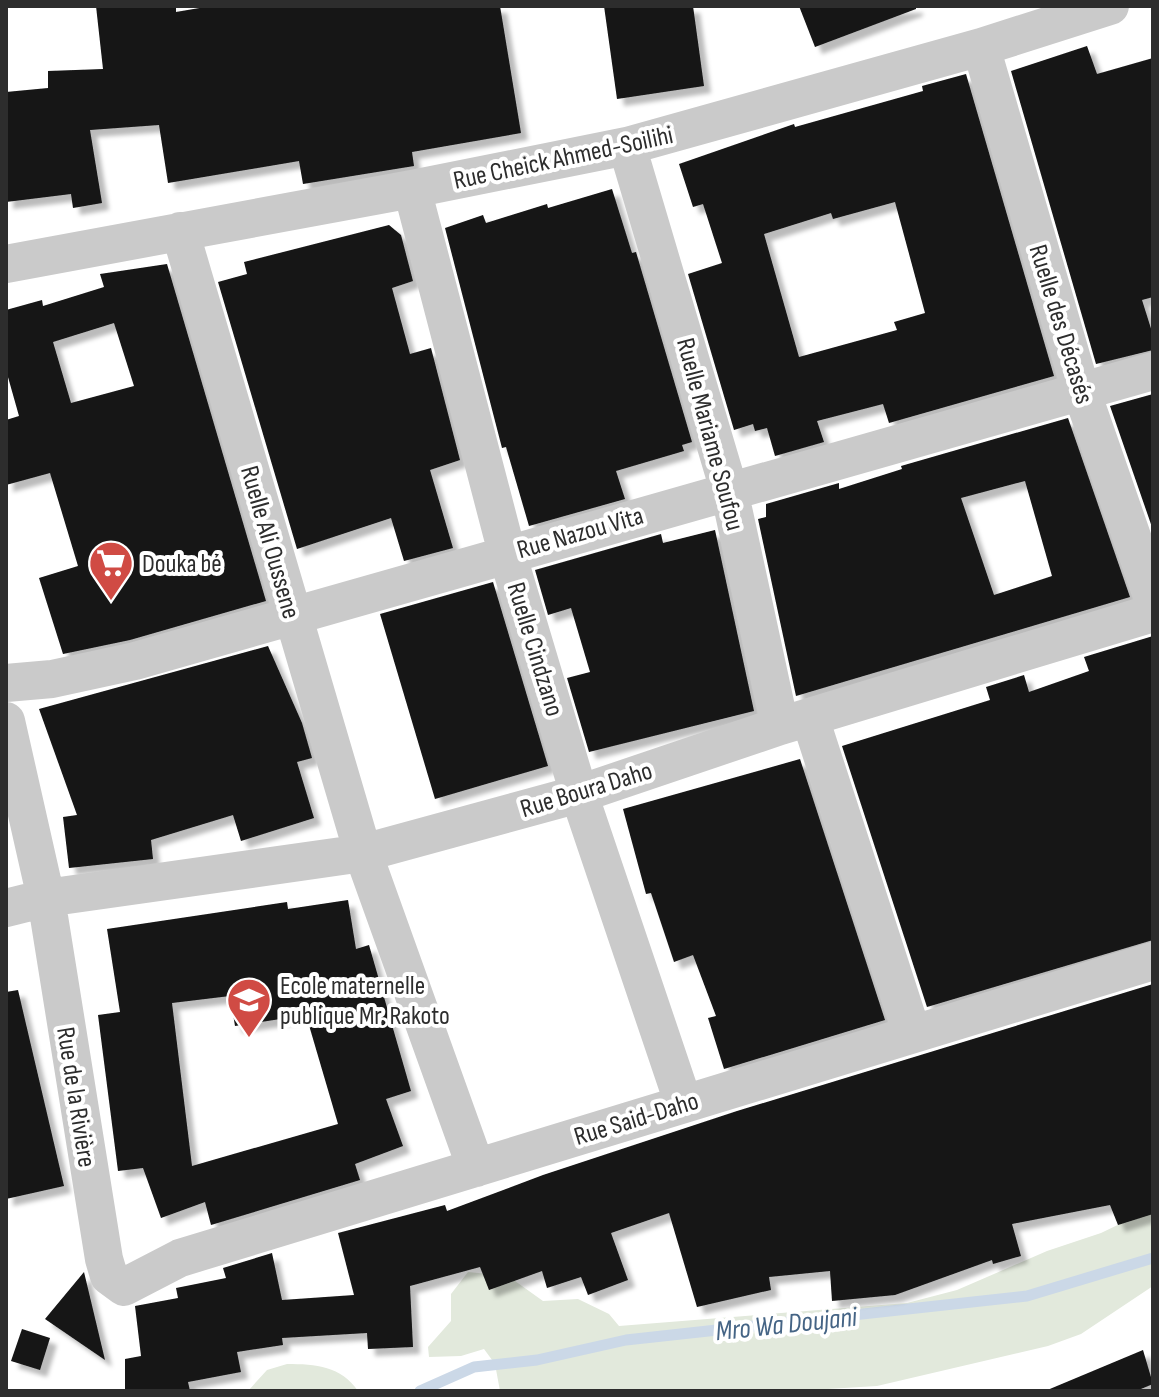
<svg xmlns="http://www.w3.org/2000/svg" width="1159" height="1397" font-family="'Sofia Sans Condensed',sans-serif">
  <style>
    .green { fill: #e2e9dc }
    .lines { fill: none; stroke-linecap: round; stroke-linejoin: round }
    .stream { stroke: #cbd8e7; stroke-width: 11 }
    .building { fill: #141414; fill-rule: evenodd; filter: url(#shadow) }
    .minor { stroke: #cacaca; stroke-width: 38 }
    .labels { text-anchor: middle; stroke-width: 8; stroke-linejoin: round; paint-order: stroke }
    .street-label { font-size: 26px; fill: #2d2d2d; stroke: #fff }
    .poi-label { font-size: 26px; fill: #2d2d2d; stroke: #fff; text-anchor: start }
    .water-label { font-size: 28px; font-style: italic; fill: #456485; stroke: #fff }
  </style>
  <defs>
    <filter id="shadow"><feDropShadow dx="7" dy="7" stdDeviation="2" flood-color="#0004"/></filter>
  </defs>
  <rect width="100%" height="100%" fill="#fff"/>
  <!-- green -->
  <path class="green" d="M1153 1208V1286L1081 1334 1048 1346 877 1386 795 1391H500L495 1364 484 1349 461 1356 429 1357 428 1347 451 1321V1294L468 1272 508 1276 543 1301 578 1299 609 1314 619 1326 907 1303 957 1290 1047 1251 1101 1233Z
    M287 1364C316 1364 341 1366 358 1391H248L267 1370Z"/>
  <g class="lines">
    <!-- stream -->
    <path class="stream" d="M420 1391 474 1367 537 1360 626 1340 1027 1296 1153 1258"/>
  </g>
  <!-- building -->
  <path class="building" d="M96 6H176V12L211 6H500L521 133 412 152 414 166 303 184 299 161 168 183 159 125 90 130 102 203 73 208 71 194 6 202V92L48 88V71L103 69Z
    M604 6H693L704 86 617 99Z
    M799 6H916V9L815 47Z
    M1087 46 1097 74 1153 58V297L1142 300 1153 335V350L1096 364 1011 71Z
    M966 74 1054 376 889 423 883 404 817 421 824 442 775 456 767 428 755 431 753 424 734 430 688 274 722 263 703 204 693 207 679 164 794 124 795 127 923 91 922 86ZM895 202 925 313 894 322 897 330 799 357 764 234 831 213 833 219Z
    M612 189 632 253 636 252 692 442 682 445 684 451 616 471 625 499 529 526 506 447 502 448 445 228 483 215 486 223 547 204 548 208Z
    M389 225 401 235 413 281 392 288 410 354 431 348 460 460 430 470 453 548 404 561 391 518 297 549 218 282 247 274 244 262Z
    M167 264 266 601 130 640 63 654 39 578 78 566 50 473 6 485V420L19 416 6 370V310L42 300 43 306 104 287 100 274ZM114 323 134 386 71 403 53 342Z
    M1153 394V530L1110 406Z
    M1068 418 1130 597 796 696 758 519 766 517V504L839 483V489L902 469 901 466ZM1025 481 1052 576 994 595 961 498Z
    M715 530 754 711 589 752 567 678 590 672 571 608 548 615 535 570 661 534 663 543Z
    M493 582 548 766 435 799 380 614Z
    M1153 636V940L927 1007 842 746 990 700 986 687 1024 675 1029 692 1089 671 1084 657Z
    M268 646 302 723 312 758 297 762 314 818 241 841 233 815 151 840 153 859 69 868 63 817 77 815 39 709Z
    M800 759 885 1020 724 1069 708 1018 716 1016 693 955 674 962 651 893 646 894 623 809Z
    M348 900 356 949 369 945 411 1091 386 1099 403 1146 355 1164 360 1180 211 1225 205 1202 161 1218 143 1168 118 1171 98 1015 120 1012 107 929 287 902 288 909ZM230 996 235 1026 306 1015 338 1124 192 1166 172 1003Z
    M1153 984V1214L1118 1225 1110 1205 1012 1224 1021 1256 993 1264 992 1260 895 1295 832 1301 830 1271 769 1277 771 1290 697 1307 669 1213 611 1233 628 1280 588 1295 581 1277 547 1288 542 1271 489 1290 480 1267 410 1286 413 1347 368 1349 367 1333 282 1338 283 1345 237 1352 241 1372 188 1382 190 1391H125V1359L141 1356 135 1306 178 1298 176 1288 226 1278 223 1268 272 1253 282 1300 354 1295 338 1233 445 1205 447 1211 543 1175 737 1111Z
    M18 990 64 1186 6 1199V992Z
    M84 1272 105 1360 45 1319Z
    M22 1329 50 1338 40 1370 11 1361Z
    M1143 1350 1153 1384 1136 1391H1045Z"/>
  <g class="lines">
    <!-- minor -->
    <path class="minor" d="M981 47 1081 390 1153 597
      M627 146 729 490 780 726
      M412 189 507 553 579 794 683 1102
      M180 231 363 853 476 1168
      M6 264 412 189 627 146 981 47 1110 6
      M6 683 52 679 135 661 1153 371
      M810 718 912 1033
      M6 721 46 898 104 1259 109 1276 124 1287 180 1258 1153 961
      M6 908 46 898 363 853 579 794 780 726 1153 613"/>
  </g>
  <!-- icons -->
  <defs>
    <g id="supermarket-pin" transform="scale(2.3)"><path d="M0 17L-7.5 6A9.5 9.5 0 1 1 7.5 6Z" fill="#d04b44" stroke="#fff"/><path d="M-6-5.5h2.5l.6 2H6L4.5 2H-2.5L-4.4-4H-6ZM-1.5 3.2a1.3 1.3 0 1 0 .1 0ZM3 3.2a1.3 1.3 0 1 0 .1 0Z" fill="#fff"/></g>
    <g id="school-pin" transform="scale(2.3)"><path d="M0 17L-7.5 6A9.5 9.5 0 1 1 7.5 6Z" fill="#d04b44" stroke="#fff"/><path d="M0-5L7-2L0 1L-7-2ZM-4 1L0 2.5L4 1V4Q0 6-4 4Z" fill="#fff"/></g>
  </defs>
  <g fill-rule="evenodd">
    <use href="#supermarket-pin" x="111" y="563"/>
    <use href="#school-pin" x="249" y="1000"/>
  </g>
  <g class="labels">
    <!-- street labels -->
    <g class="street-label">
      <text transform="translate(563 157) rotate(-12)" y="9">Rue Cheick Ahmed-Soilihi</text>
      <text transform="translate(1062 324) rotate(73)" y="9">Ruelle des Décasés</text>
      <text transform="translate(711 434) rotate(75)" y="9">Ruelle Mariame Soufou</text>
      <text transform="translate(580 532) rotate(-16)" y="9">Rue Nazou Vita</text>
      <text transform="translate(271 542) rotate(74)" y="9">Ruelle Ali Oussene</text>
      <text transform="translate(536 649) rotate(73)" y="9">Ruelle Cindzano</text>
      <text transform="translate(586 789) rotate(-17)" y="9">Rue Boura Daho</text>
      <text transform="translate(77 1097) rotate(81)" y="9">Rue de la Rivière</text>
      <text transform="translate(636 1118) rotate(-17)" y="9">Rue Said-Daho</text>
    </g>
    <!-- poi labels -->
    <g class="poi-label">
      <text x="142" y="572">Douka bé</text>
      <text x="280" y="994">Ecole maternelle<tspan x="280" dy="30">publique Mr. Rakoto</tspan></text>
    </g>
    <!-- water labels -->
    <g class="water-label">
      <text transform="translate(786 1323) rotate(-6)" y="10">Mro Wa Doujani</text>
    </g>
  </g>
  <!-- border -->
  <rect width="1159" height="1397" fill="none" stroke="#2d2d2d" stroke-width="16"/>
</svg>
